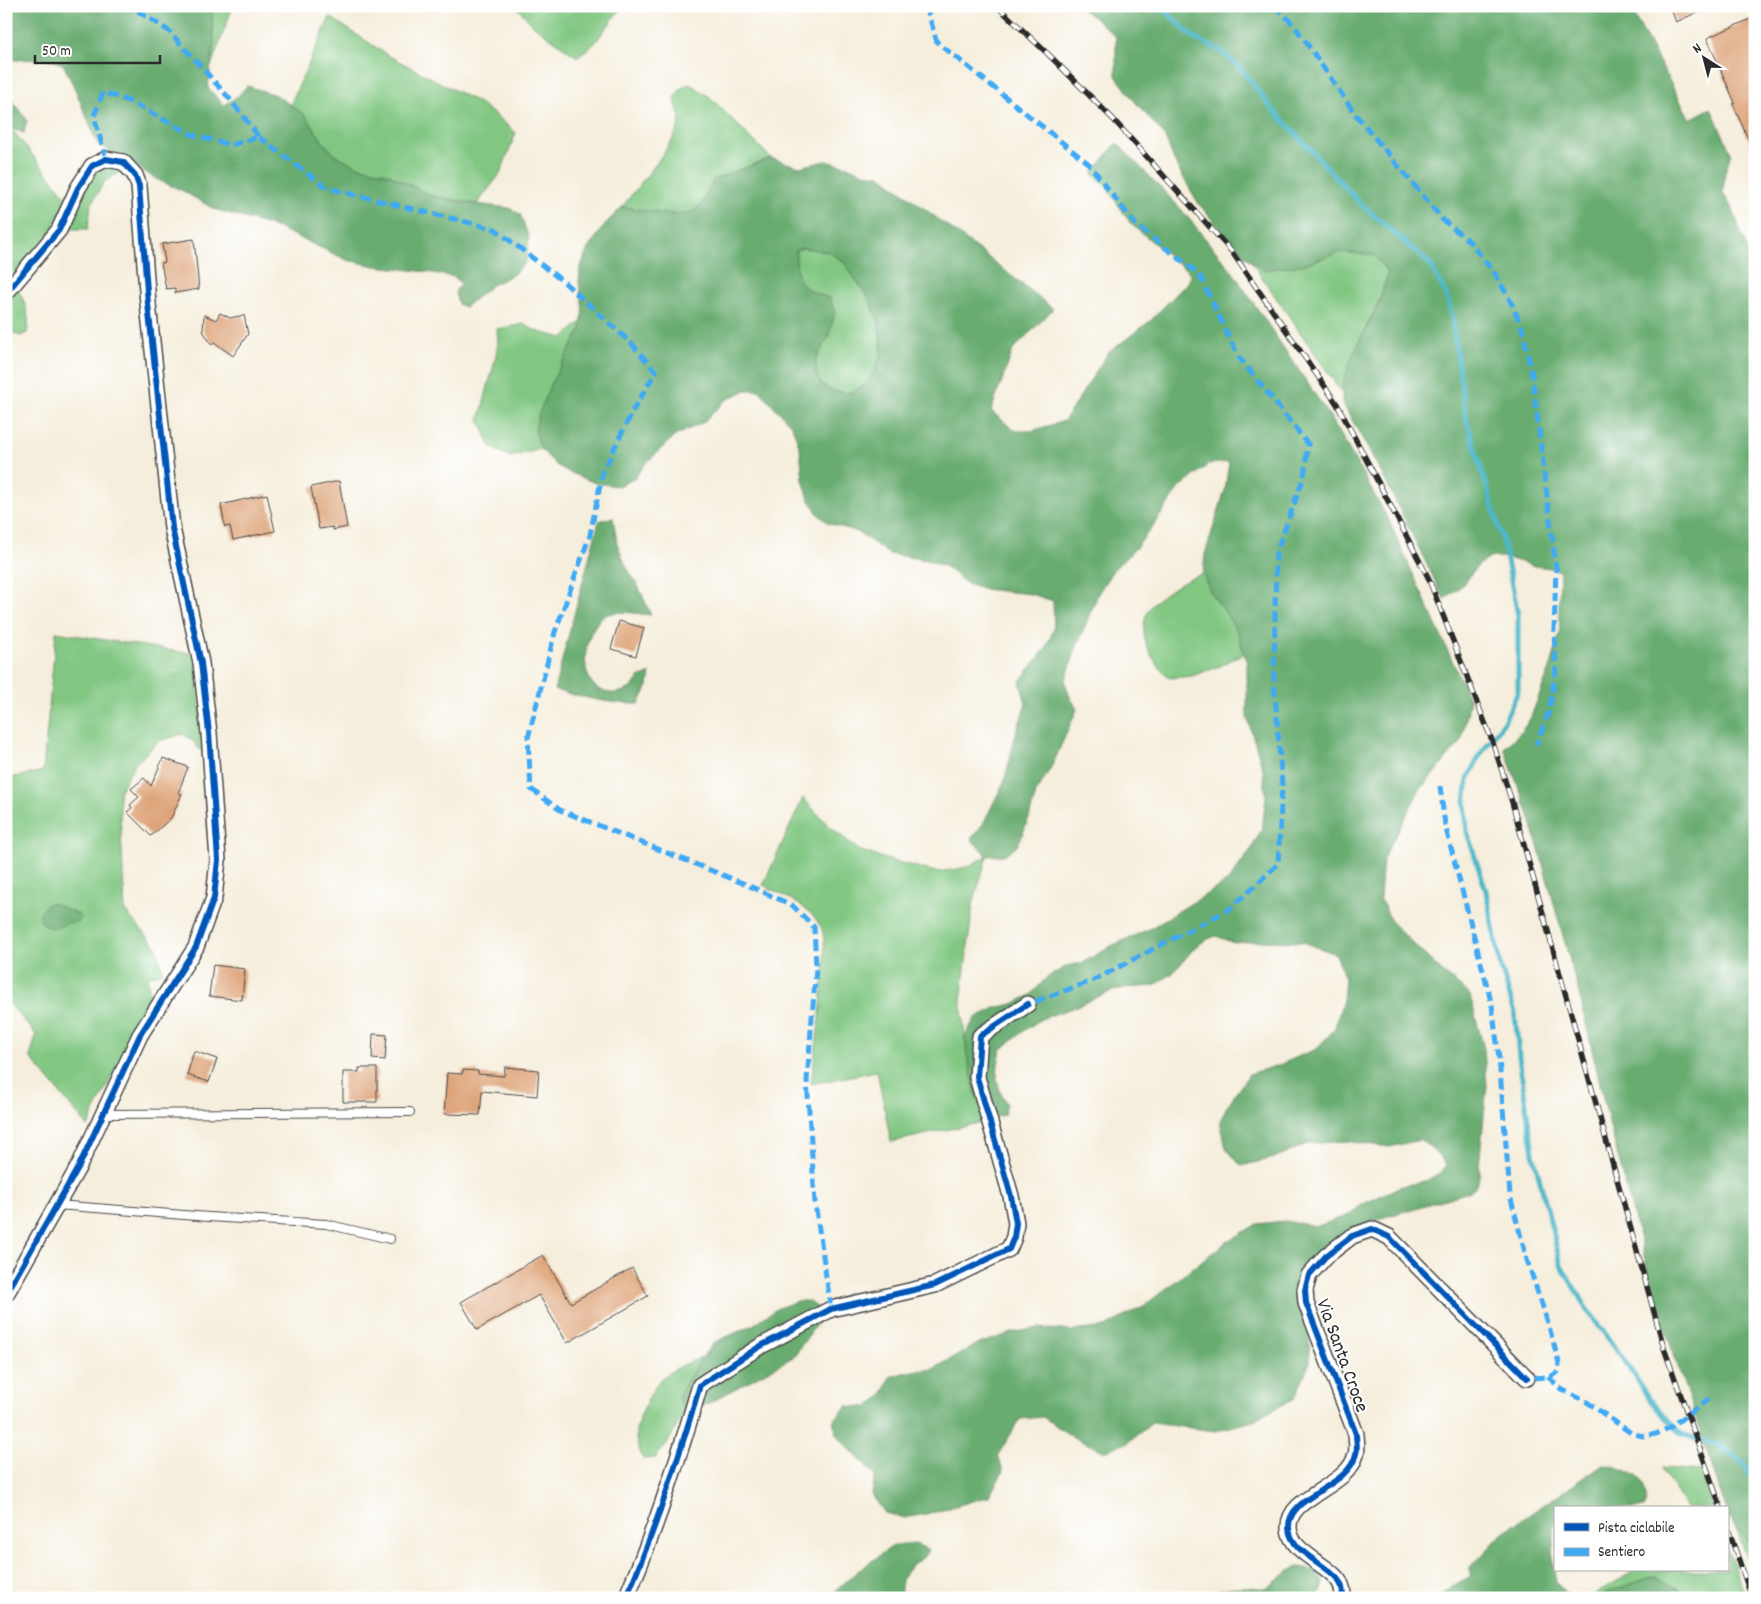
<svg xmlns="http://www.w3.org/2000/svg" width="1761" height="1604" font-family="Dekko,sans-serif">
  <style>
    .green { fill: #81c782; stroke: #567956 }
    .forest { fill: #68ac70; stroke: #4a6c4e; fill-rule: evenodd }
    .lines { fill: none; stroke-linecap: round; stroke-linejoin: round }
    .stream { stroke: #4db8c9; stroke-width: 5 }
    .building { fill: #dea57a }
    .lane-casing { stroke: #494846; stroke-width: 10 }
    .street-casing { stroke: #494846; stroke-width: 18 }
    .lane { stroke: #fff; stroke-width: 8 }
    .street { stroke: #fff; stroke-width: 15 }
    .rail-casing { stroke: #2b2b2b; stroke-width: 5.5 }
    .rail { stroke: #fff; stroke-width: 4; stroke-dasharray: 11; stroke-linecap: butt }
    .quiet { stroke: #3fa9f5; stroke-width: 5; stroke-dasharray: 10 5; stroke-linecap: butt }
    .cycleway-casing { stroke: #fff; stroke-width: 9 }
    .cycleway { stroke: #0057b8; stroke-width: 6 }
    .labels { text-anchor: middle; stroke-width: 4; stroke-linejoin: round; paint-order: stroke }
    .street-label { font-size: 20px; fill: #2b2b2b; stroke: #fff }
  </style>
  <rect width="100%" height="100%" fill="#fff"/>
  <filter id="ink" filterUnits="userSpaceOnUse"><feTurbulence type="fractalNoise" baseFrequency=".02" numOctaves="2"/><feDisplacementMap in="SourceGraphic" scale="10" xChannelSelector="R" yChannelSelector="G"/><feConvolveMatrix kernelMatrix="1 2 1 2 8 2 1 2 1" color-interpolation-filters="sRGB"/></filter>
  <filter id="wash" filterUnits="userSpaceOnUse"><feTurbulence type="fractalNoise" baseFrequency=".0096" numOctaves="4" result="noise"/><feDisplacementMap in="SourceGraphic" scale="20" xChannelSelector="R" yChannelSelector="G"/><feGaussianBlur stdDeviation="1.12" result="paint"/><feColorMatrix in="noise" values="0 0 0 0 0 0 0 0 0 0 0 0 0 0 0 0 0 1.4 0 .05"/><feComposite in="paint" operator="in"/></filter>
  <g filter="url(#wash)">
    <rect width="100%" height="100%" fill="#f5eedc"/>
    <!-- green -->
    <path class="green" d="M211 6H233L210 69 214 42Z
      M516 6H623L594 44 577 57 534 26Z
      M330 17 389 56 481 104 500 119 516 133 500 174 477 204 429 195 389 174 357 166 336 155 323 142 305 115 290 105Z
      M689 84 697 88 711 98 771 158 713 180C708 192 704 205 692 212 682 219 636 208 622 207 635 190 679 139 680 120 680 115 675 104 675 98L680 89Z
      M6 122 68 199 51 231 6 287Z
      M110 165 122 171 104 182 91 205 88 229H72L64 226C75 204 84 171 110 165Z
      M803 248 829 252 843 261 870 300 879 323 882 351 875 372 863 386 850 393 832 391 820 383 816 371V359L829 335 830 298C798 289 796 281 796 250Z
      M1340 252 1374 255 1388 273 1377 306 1360 339 1342 389V393L1250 260 1265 270 1302 265Z
      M15 285C25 300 31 316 27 333L20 336 6 329V297Z
      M582 321 581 330 551 383 535 430 541 449 510 457 491 447 479 420 495 360 498 343 497 329 524 324 536 331 563 338Z
      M1203 574 1212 595 1224 610 1238 633 1244 653 1220 666 1192 676 1170 678C1148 659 1131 625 1156 601 1160 597 1165 594 1169 591 1180 583 1189 578 1203 574Z
      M56 632 194 654 206 757 192 740 183 734 159 741 135 764 119 792 125 911 156 946 163 972 147 977 151 1000 95 1110 88 1127 30 1057 36 1035 6 999V779L43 771Z
      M803 798 829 826 859 850 879 857 936 872 952 870 967 867 987 856 973 904 961 1002 967 1056 987 1121 891 1142 877 1071 811 1084C814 1055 832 948 821 927 809 905 783 896 763 885Z
      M701 1358 681 1391 678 1399 684 1410C677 1428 669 1443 655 1458L643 1459C640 1451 635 1442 636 1433 636 1421 652 1389 660 1380 668 1371 690 1362 701 1358Z
      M1661 1468 1702 1471 1714 1508H1687Z
      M1734 1524 1755 1550V1578Z
      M1727 1546 1745 1598H1686L1683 1592 1655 1576 1613 1590 1603 1596 1590 1598 1634 1570H1727Z"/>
    <!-- forest -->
    <path class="forest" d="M6 6H211L214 42 208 88 224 105 238 96 247 86 276 95 305 115 323 142 335 155 357 166 389 174 429 195 460 202 509 208 520 214 529 238 526 262 514 274 492 285 465 307 458 304 455 292 461 284 454 277 428 272 375 266 347 260 278 228 214 209 183 191 156 179 121 156 98 145 75 89 63 64 47 59 13 60 6 74Z
      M1077 6H1629L1690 119 1711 108 1731 153 1725 172 1723 193 1733 210 1745 243 1755 278V1550L1730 1520 1658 1308 1609 1123 1579 993 1530 818 1504 748 1521 732 1530 719 1551 666 1560 632 1559 608 1560 572C1551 566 1541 568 1531 565 1520 562 1508 557 1497 557 1481 557 1472 574 1462 585 1457 590 1450 595 1444 599L1381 472 1342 402C1341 366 1363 338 1377 307 1382 296 1385 284 1388 273L1374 255 1340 252 1302 265 1264 270 1241 254 1198 203 1175 163 1164 135 1136 103 1116 76V37L1095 18Z
      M6 86 13 102 27 120 24 133 12 129 6 122Z
      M1117 143 1181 209 1232 271 1333 421 1388 519 1470 700 1461 742 1419 791 1383 859 1380 898 1392 923 1437 967 1470 995 1484 1049 1487 1085 1479 1166C1480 1178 1479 1185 1469 1192L1375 1220 1348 1234 1323 1251 1303 1306 1309 1333 1310 1362 1295 1398 1253 1421 1215 1431 1152 1423 1127 1443 1103 1451 1073 1437 1043 1417 1020 1419 998 1455 1003 1472 989 1496 936 1512 905 1518 885 1513 872 1495 875 1475 838 1437 833 1421 847 1406 868 1407 883 1395 890 1377 906 1372 933 1369 978 1344 1012 1333 1038 1328 1072 1331 1105 1327 1145 1305 1222 1245 1257 1224 1284 1221 1317 1226 1347 1216 1363 1204 1399 1187 1428 1180 1441 1173 1446 1164 1429 1146 1420 1140 1389 1147 1346 1141 1307 1144 1274 1158 1241 1166 1226 1148 1220 1121 1227 1106 1249 1074 1279 1065 1316 1049 1334 1030 1343 1000 1345 979 1336 954 1303 942 1258 941 1234 943 1216 936 1208 939 1196 946 1173 973 1154 986 1124 988 1110 992 1072 1008 1041 1019 1017 1036 1001 1050 998 1064 997 1078 1000 1092 1007 1104 1004 1115 996 1117 985 1112 977 1098 967 1056 965 1036 975 1018 995 1008 1013 1004 1031 995 1046 978 1067 966 1082 963 1111 946 1149 929 1228 881 1252 848 1262 828 1266 798 1263 769 1247 717V663L1238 633 1224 610 1212 595 1203 574 1205 554 1225 490 1229 462 1209 464 1178 489 1158 519 1137 547 1113 570 1099 592 1078 643 1065 682 1069 695 1077 709 1053 764 1036 793 1029 818 1018 845 1004 855 987 856 971 839 983 824 1004 782 1017 730 1026 704 1020 681 1046 648 1054 629 1053 601 1031 594 982 589 967 584 946 567 927 560 889 554 858 532 828 523 818 514 809 499 803 480 800 448 792 426 759 390H746L726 400 704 422 675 436 646 463 634 479 618 486 595 483 569 472 556 465 541 449 535 430 539 413 551 383 581 330 583 310 579 283 580 269 587 250 606 223 622 207C636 208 682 219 692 212 704 205 708 192 713 180L771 158 799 167 826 161 847 166 864 173 880 175 979 250 1053 309 1013 350 991 411 1014 430 1032 431 1064 421 1108 353 1150 321 1189 281 1190 273 1131 224 1107 188 1092 173ZM803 248 829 252 843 261 870 300 879 322 882 351 875 372 863 386 850 393 832 391 820 383 816 371V359L829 335 835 313 830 298C798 289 796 281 796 250Z
      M613 517 617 543 625 564 639 588 651 615C638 614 621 610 608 614 583 624 571 693 614 693 619 693 628 690 632 687 635 684 636 680 639 678 642 676 647 675 650 673L648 686 639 704C610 704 582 697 554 690L599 521Z
      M49 903C57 903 68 911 78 914L80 918 79 922 67 923 54 929C38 924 34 915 49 903Z
      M797 1301H809L820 1309 821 1318 793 1357 698 1409 684 1410 678 1399 681 1391 688 1381 695 1367 713 1343 753 1325 776 1309Z
      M1603 1464C1612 1465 1630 1471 1638 1477 1645 1483 1649 1500 1644 1508H1555L1553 1564 1556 1582 1568 1596 1581 1598H1439L1454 1585 1471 1576V1567L1504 1532Z
      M914 1543 929 1550C927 1555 925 1556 921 1559 904 1571 900 1577 901 1598H828L855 1573 894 1545Z
      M1298 1567C1311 1567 1318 1572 1324 1583L1322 1590 1315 1598H1206V1595C1226 1585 1245 1586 1266 1589L1288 1572Z
      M1655 1576 1683 1592 1686 1598H1593L1603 1596 1613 1590Z"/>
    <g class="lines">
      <!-- stream -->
      <path class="stream" d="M1160 6 1194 38 1219 50 1242 70 1269 105 1362 205 1430 264 1446 294 1451 312 1466 418 1503 541 1518 615V691L1504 722 1480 755 1468 779 1465 802 1467 832 1486 891 1500 964 1515 1013 1519 1057 1533 1153 1561 1265 1587 1310 1622 1357 1650 1400 1681 1434 1719 1445 1743 1463 1755 1481"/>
    </g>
    <g id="blocks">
      <!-- building -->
      <path class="building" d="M1670 6H1711L1676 22Z
        M1755 17V155L1733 104 1735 103 1707 38Z
        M194 239 199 289 175 293V288L166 289 161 263 165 262 162 244Z
        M220 313 230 318 244 315 248 334 233 356 214 342 212 345 203 331 204 315 216 320Z
        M339 481 347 527 333 530V527L319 529 311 487Z
        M267 494 275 531 233 540 230 526 225 527 221 505Z
        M619 621 644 628 636 656 611 649Z
        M163 758 188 767 178 793 182 794 171 818 151 836 127 812 132 808 130 805 139 797 131 789 144 778 151 786Z
        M213 965 245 969 242 1000 209 996Z
        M373 1034 387 1035 385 1060 372 1059Z
        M194 1051 217 1059 209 1082 187 1075Z
        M505 1067 539 1070 537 1096 482 1091 480 1115 444 1114 447 1073 462 1074 463 1070 478 1071V1074L504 1076Z
        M359 1068H377V1102H343V1072H359Z
        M543 1255 571 1303 632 1268 648 1296 567 1343 539 1295 477 1330 461 1302Z"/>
    </g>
  </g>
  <g filter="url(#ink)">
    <use href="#blocks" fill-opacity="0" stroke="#494846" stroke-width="1"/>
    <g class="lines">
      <!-- lane casing -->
      <g class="lane-casing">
        <path id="lane" d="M103 1114 410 1112
          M57 1205 209 1217 326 1224 390 1239"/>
      </g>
      <!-- street casing -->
      <g class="street-casing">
        <path id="street" d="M6 293 59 230 78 188 92 166 106 159 123 162 135 175 139 186 148 304 172 528 201 663 209 733 218 860 214 898 196 947 140 1035 79 1166 6 1294
          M626 1598C656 1529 679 1457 700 1385L759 1347 831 1309 935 1285 1009 1249 1014 1237 1016 1223 1011 1196 977 1077 980 1036 1028 1004
          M1342 1598C1350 1568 1291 1560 1289 1528 1287 1495 1349 1488 1356 1454 1358 1448 1356 1440 1356 1434L1306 1303 1305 1290 1309 1275 1326 1256 1352 1236 1372 1229 1389 1237 1527 1378"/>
      </g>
      <!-- lane -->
      <use href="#lane" class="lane"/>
      <!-- street -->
      <use href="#street" class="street"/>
      <!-- rail casing -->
      <g class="rail-casing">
        <path id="rail" d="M997 6 1048 54 1113 119 1232 252 1337 404 1428 577 1493 743 1512 802 1664 1348 1721 1508
          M1727 1526 1752 1598"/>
      </g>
      <!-- rail -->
      <use href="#rail" class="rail"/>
      <!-- quiet -->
      <path class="quiet" d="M926 6 937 42 1089 164 1135 224 1199 274 1238 356 1308 444 1304 477 1276 553 1274 680 1282 785 1278 864 1230 909 1092 981 1028 1004
        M1275 6 1294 25 1356 115 1443 220 1469 241 1496 275 1512 304 1522 328 1532 375 1556 568 1554 631 1556 670 1549 712 1536 745
        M259 137 327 188 495 229 565 283 632 344 656 372 632 412 603 471 590 535 555 632 528 738 531 789 560 810 745 884 792 905 814 927 816 968 807 1080 815 1203 831 1309
        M106 159 94 116 103 92 131 102 193 135 231 145 259 137 229 98 169 31 130 6
        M1440 786 1445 825 1492 1005 1499 1058 1510 1195 1527 1260 1548 1323 1559 1363 1558 1372 1550 1377 1527 1378
        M1548 1377 1561 1389 1587 1402 1631 1433 1643 1436 1656 1434 1669 1428 1713 1396"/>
      <!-- cycleway casing -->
      <g class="cycleway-casing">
        <path id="cycleway" d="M6 293 59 230 78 188 92 166 106 159 123 162 135 175 139 186 148 304 172 528 201 663 209 733 218 860 214 898 196 947 140 1035 79 1166 6 1294
          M626 1598C656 1529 679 1457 700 1385L759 1347 831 1309 935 1285 1009 1249 1014 1237 1016 1223 1011 1196 977 1077 980 1036 1028 1004
          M1342 1598C1350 1568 1291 1560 1289 1528 1287 1495 1349 1488 1356 1454 1358 1448 1356 1440 1356 1434L1306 1303 1305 1290 1309 1275 1326 1256 1352 1236 1372 1229 1389 1237 1527 1378"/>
      </g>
      <!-- cycleway -->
      <use href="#cycleway" class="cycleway"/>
    </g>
  </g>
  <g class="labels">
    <!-- street labels -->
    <g class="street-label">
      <text transform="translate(1344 1355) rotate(70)" y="7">Via Santa Croce</text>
    </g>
  </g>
  <!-- margin -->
  <rect width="1761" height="1604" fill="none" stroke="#fff" stroke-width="25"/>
  <!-- legend -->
  <rect x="1554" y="1506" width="175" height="65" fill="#ffffff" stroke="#aaaaaa"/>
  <rect x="1564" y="1523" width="25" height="8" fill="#0057b8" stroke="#aaaaaa"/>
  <text x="1598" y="1532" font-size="15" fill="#2b2b2b">Pista ciclabile</text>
  <rect x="1564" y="1548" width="25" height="8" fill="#3fa9f5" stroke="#aaaaaa"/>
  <text x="1598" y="1556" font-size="15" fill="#2b2b2b">Sentiero</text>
  <!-- north arrow -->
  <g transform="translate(1704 58) rotate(324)" stroke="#ffffff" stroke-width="4" paint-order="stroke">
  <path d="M0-4L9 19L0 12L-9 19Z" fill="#2b2b2b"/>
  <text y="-8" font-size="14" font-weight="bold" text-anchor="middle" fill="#2b2b2b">N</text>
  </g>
  <!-- scale -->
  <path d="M35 55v8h125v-8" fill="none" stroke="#2b2b2b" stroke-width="2.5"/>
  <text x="42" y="55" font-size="15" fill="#2b2b2b" stroke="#ffffff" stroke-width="4" paint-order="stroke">50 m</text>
</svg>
